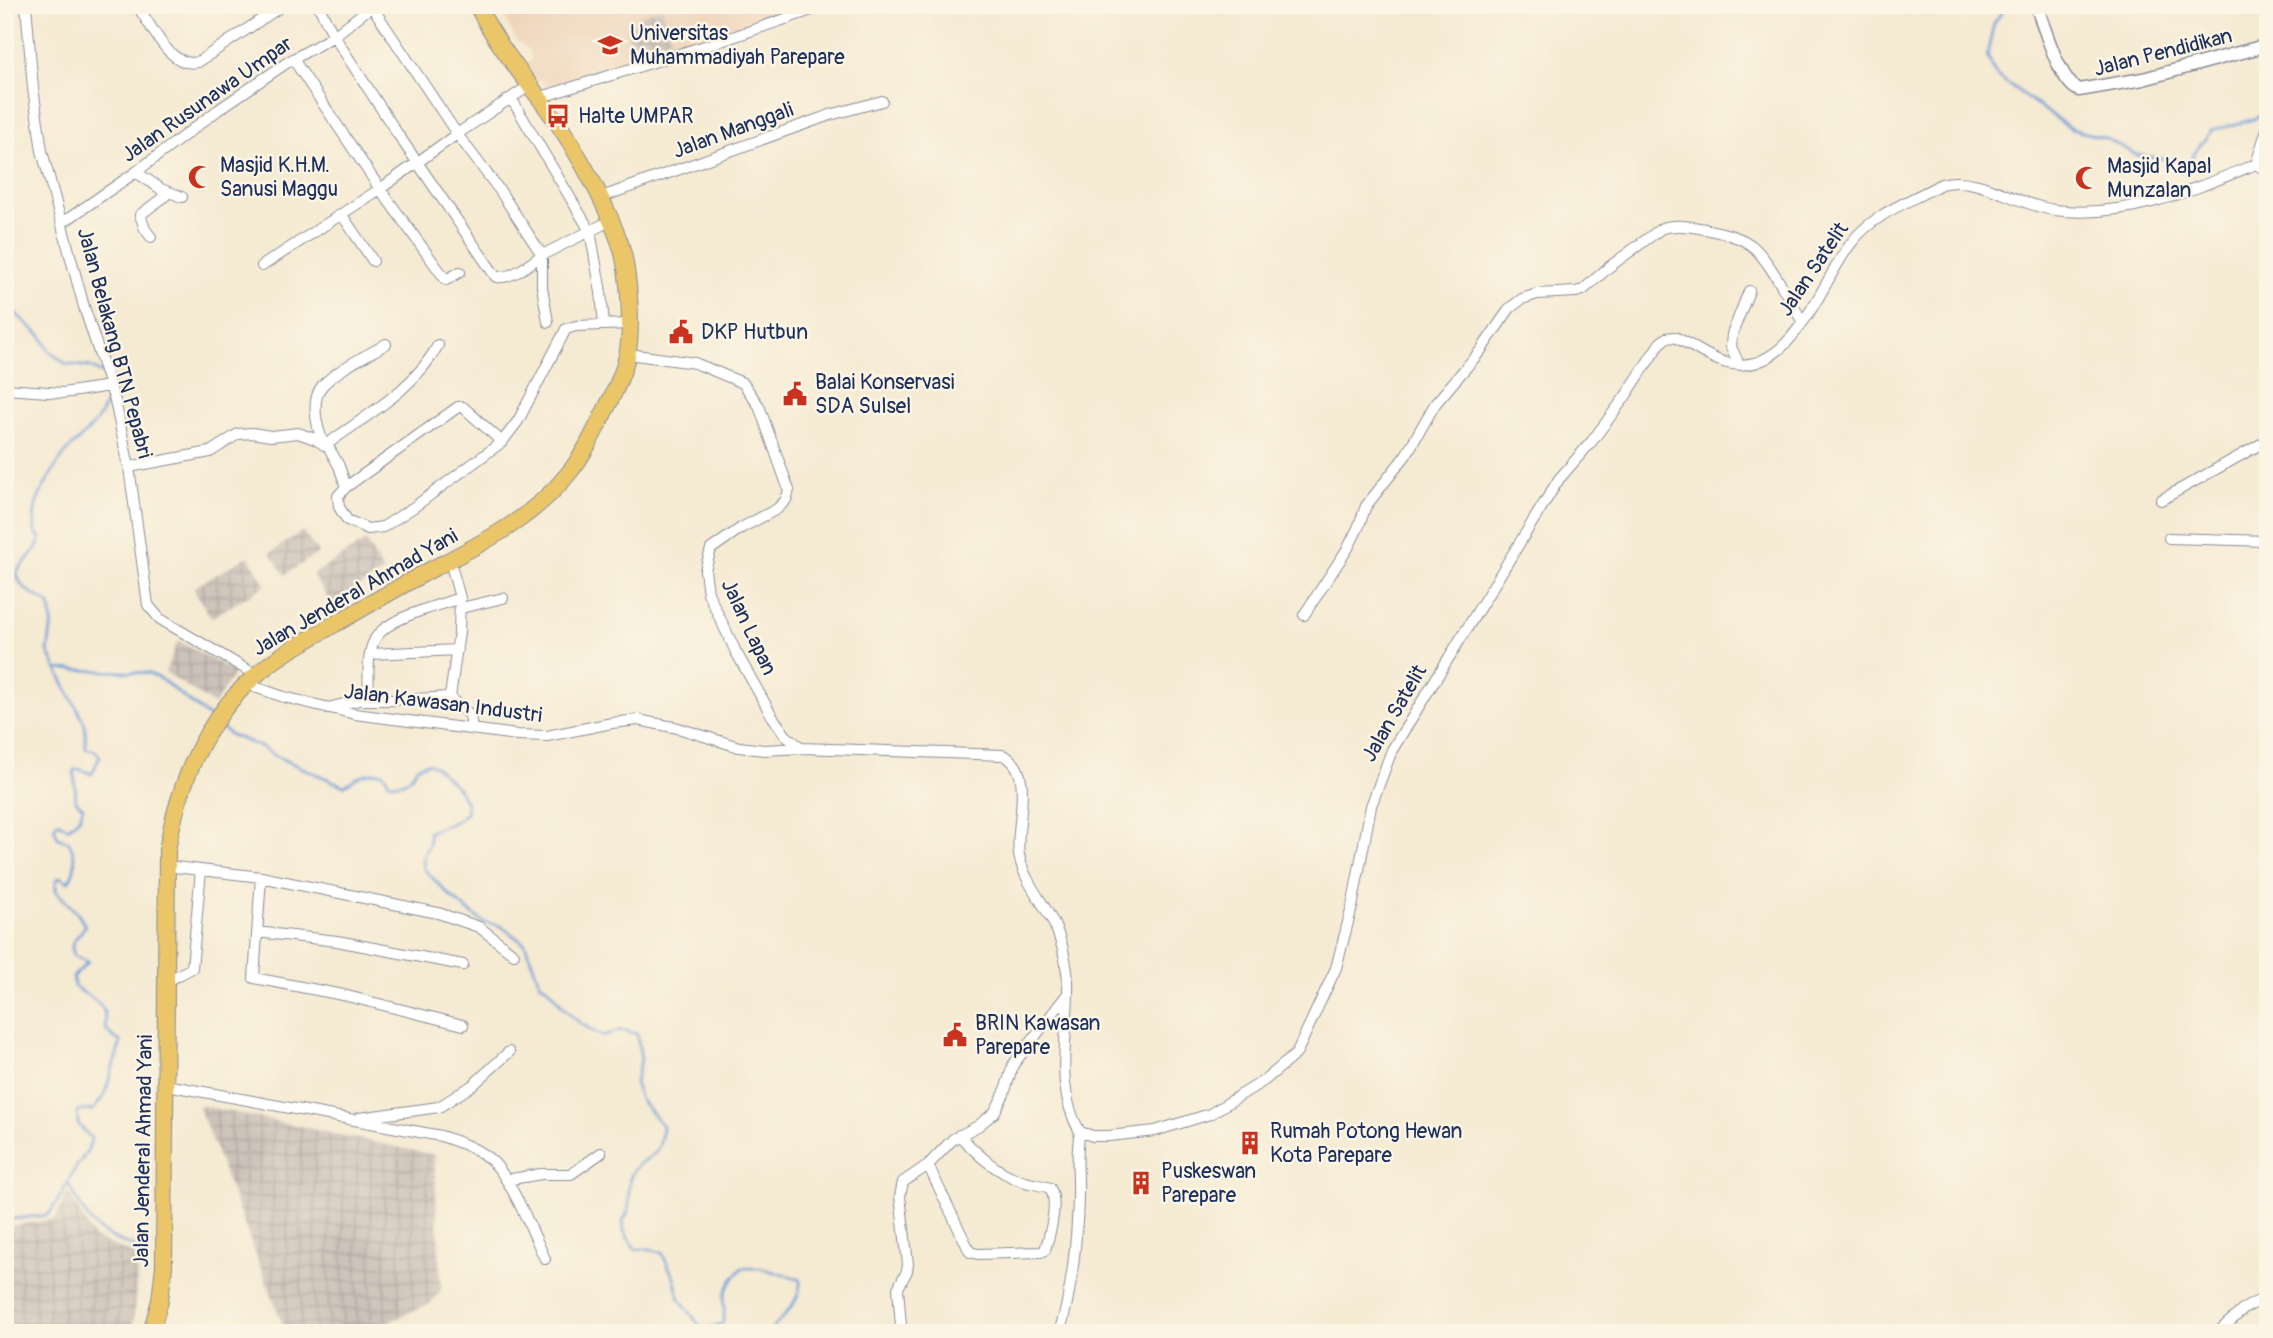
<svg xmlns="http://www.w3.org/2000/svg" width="2273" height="1338" font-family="Pangolin,sans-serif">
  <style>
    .built { fill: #efd6bb }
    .industrial { fill: url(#industrial-grid) }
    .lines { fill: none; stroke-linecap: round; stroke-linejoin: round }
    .stream { stroke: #709fd9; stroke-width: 2.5 }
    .minor-casing { stroke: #888c98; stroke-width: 12 }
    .tertiary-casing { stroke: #888c98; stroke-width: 15 }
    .trunk-casing { stroke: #888c98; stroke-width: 18 }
    .minor { stroke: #fff; stroke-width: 10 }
    .tertiary { stroke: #fff; stroke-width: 12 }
    .trunk { stroke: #ebc669; stroke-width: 16 }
    .labels { text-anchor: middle; stroke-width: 5; stroke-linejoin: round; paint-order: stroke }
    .poi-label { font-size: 21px; fill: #1b2f5e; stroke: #fcf5e5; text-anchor: start }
    .street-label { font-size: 21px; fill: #1b2f5e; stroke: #fcf5e5 }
  </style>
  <defs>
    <pattern id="industrial-grid" width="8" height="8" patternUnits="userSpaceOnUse" patternTransform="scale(1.75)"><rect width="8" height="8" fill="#cdc2b9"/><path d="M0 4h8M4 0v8" fill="none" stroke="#afa7a1"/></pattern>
  </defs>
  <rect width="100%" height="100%" fill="#fcf5e5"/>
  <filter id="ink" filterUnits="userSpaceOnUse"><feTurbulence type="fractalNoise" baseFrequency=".0143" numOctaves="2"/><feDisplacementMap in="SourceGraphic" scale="14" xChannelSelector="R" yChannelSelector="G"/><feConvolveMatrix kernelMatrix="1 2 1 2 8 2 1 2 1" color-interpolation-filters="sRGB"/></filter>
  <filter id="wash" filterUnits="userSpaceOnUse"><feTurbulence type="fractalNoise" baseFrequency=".00686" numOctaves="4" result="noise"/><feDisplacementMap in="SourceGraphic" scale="28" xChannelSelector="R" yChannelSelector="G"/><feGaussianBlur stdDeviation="1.57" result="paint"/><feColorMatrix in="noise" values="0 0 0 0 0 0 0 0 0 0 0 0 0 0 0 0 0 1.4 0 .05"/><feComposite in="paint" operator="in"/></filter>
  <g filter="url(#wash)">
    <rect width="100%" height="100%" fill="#f5ead2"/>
    <!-- built -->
    <path class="built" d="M531 5H815L635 63 544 86 541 80 535 82 526 65 531 60 530 51 516 40 504 16Z"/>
    <!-- industrial -->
    <path class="industrial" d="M662 8 675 52 635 63 627 27 638 22 648 44 639 16Z
      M303 531 318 553 285 575 270 553Z
      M366 541 383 572 332 604 312 575Z
      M248 556 266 585 211 618 193 588Z
      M178 641 235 672 214 705 165 672Z
      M198 1105 434 1155 441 1290 432 1303 363 1333H286Z
      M68 1192 94 1238 139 1256 132 1333H5V1227L55 1219Z"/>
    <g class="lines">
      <!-- stream -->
      <path class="stream" d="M2007 5 1994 23 1987 55 1996 75 2071 129 2105 138 2137 155 2188 162 2211 131 2254 119 2268 111
        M5 244 10 251 5 272
        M5 296 13 311 42 337 49 351 66 364 90 367 102 373
        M57 669 149 673 161 679 210 718
        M221 727 229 734 263 748 275 756 344 786C356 778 367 770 383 773L390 783C406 785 410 779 418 766L428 763 436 767 457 787 467 804 466 813 457 821 429 832V844L423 857 424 869 451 897 483 922 501 926 525 944 540 983C552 989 554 996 562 1006 573 1018 588 1030 602 1036L622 1030 637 1034 641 1060 635 1082 640 1100 662 1125C662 1167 639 1152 630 1178 626 1192 634 1208 623 1220L624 1231 635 1249H651L662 1253 674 1278 680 1299 700 1326 707 1328 722 1324C727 1314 722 1304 725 1294 728 1284 735 1276 742 1268H759L800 1279C802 1300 785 1314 772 1329L775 1333
        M68 1183C93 1230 93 1232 144 1250V1265
        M5 1220 48 1215C60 1201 66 1184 75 1169 81 1158 90 1152 91 1138L78 1124 77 1111 93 1110 104 1096 121 1042C94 1027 112 1020 101 1006 95 998 82 993 74 986L73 977 88 962 74 956C68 939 77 940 85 926L78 914 56 891V880L61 877 68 882C78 869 76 855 69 842L58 838 54 827 58 822 68 828 80 817 83 807 76 801 74 770 79 769 92 774 100 756 94 750 86 749 85 724 48 652 52 622 50 605C36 593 19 592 17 572L37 547 41 538 35 533C35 526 34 518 35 511 37 495 58 461 69 449 88 431 103 420 109 392"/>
    </g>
  </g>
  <g filter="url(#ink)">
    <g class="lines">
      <!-- minor casing -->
      <g class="minor-casing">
        <path id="minor" d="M26 5 33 88 42 151 84 307 115 401 129 467 148 605 160 619 256 675
          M139 5 142 13C154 31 172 69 198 62L283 5
          M318 5 334 36 397 133 496 277C512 279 528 265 542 255
          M371 5 457 134 529 86
          M5 7 12 5
          M293 59 380 189 457 134 500 191 542 255 610 221
          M511 98 590 231 601 292 604 325
          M538 98 721 41 826 5
          M2256 164 2268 172
          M136 172 161 189 182 197
          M599 198 830 115 882 101
          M342 215 373 261
          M62 223 136 172 218 110 288 62 334 36 373 5
          M151 237 145 229 140 215 165 196 161 189
          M542 255V287L548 322
          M262 266 380 189 446 280 460 272
          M628 354 695 363 743 383 759 406 789 490 786 500 777 509 741 528 711 549 705 570 708 593 736 652 772 716 786 736 802 748
          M1739 364 1731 347 1732 334 1749 291
          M5 389 63 393 110 386
          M502 442 463 407H458L346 487 338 496 339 507 347 520 368 529 383 527 414 507 502 442 518 421 566 329 576 326 629 324
          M324 444C317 429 310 401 322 386 336 370 368 355 386 344
          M326 445C365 416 415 389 438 345
          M129 467 210 452 238 434 252 433 271 436 298 433 315 439 329 448 339 466 346 487
          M2161 500 2268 440
          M2169 538 2268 541
          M461 608 503 598
          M1304 615 1348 548 1358 528 1366 506 1406 455 1435 404 1481 350 1510 308 1522 299 1537 294 1576 292 1583 290 1609 267 1662 228C1676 224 1690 226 1705 229 1721 233 1737 235 1751 245 1769 259 1790 302 1803 322
          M371 654 457 650
          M246 684 284 697 355 714 517 735 547 736 612 723 638 720 678 728 739 747 764 750 802 748 1003 755C1037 770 1014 826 1019 855 1024 881 1041 899 1053 922 1061 938 1066 960 1068 979 1070 1030 1052 1084 1080 1132L1093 1136H1109L1155 1131 1210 1114 1265 1080 1296 1054 1336 968 1352 907 1371 806 1392 750 1559 479 1592 441 1625 397 1660 343 1666 338 1675 337C1692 345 1709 359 1727 363 1792 379 1821 281 1852 242 1873 214 1911 201 1941 184 1979 174 2016 205 2054 210 2127 219 2190 191 2256 164L2268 126
          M450 697 459 632 460 598
          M415 699 450 697 470 715 472 729
          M369 700C369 682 366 657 374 641 384 618 437 606 460 598L450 561
          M328 708 359 700H397
          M166 866 261 877 438 913 479 927 514 954
          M261 877 254 978 343 995 463 1025
          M257 932 337 941 463 965
          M167 981 192 968 201 870
          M166 1085 441 1136C459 1142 480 1149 494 1163 512 1182 533 1233 545 1259
          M359 1118 439 1107 473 1085 509 1052
          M928 1165 970 1252 978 1254 1041 1252 1045 1250C1050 1234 1059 1203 1050 1188 1041 1185 1031 1184 1022 1181 996 1172 978 1155 959 1135
          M506 1180 541 1174H571L601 1153
          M901 1326 898 1288 907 1271 908 1264 900 1196 903 1182 928 1165 953 1139 978 1126 994 1113 1004 1094 1013 1065 1066 996
          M1059 1333C1072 1294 1077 1238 1078 1198 1079 1175 1075 1154 1080 1132
          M2217 1333 2245 1308 2268 1296"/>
      </g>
      <!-- tertiary casing -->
      <g class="tertiary-casing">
        <path id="tertiary" d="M2036 5C2044 25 2059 82 2079 90L2143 79 2268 45"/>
      </g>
      <!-- trunk casing -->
      <g class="trunk-casing">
        <path id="trunk" d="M151 1333 160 1300 164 1266 167 850C179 784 203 722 255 676 278 655 306 641 333 625 367 606 400 586 434 568 483 543 533 518 568 474 585 454 595 430 607 407 615 391 623 374 627 356 633 328 629 273 621 246 607 206 584 164 561 128 533 87 499 50 477 5"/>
      </g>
      <!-- minor -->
      <use href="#minor" class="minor"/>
      <!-- tertiary -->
      <use href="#tertiary" class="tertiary"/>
      <!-- trunk -->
      <use href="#trunk" class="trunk"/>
    </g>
  </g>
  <!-- icons -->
  <defs>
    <g id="university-bare" transform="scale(1.89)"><path d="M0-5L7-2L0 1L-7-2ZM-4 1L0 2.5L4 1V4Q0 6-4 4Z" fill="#c8321e" stroke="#fcf5e5" stroke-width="2.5" paint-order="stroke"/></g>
    <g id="bus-bare" transform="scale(1.89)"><path d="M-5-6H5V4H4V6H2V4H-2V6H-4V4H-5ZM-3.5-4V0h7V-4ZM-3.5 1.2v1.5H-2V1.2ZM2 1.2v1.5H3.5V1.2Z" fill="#c8321e" stroke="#fcf5e5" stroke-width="2.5" paint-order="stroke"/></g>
    <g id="mosque-bare" transform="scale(1.89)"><path d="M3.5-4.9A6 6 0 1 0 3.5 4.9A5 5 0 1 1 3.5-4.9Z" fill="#c8321e" stroke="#fcf5e5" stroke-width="2.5" paint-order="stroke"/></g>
    <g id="civic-bare" transform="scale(1.89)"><path d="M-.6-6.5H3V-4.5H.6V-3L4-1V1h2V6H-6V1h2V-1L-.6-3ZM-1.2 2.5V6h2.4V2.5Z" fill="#c8321e" stroke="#fcf5e5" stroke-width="2.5" paint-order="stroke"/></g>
    <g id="building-bare" transform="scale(1.89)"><path d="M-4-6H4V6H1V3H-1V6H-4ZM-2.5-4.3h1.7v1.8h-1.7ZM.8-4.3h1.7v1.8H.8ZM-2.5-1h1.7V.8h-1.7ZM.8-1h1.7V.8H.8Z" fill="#c8321e" stroke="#fcf5e5" stroke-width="2.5" paint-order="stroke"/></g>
  </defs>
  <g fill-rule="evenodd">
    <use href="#university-bare" x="610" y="45"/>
    <use href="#bus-bare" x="558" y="116"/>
    <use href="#mosque-bare" x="200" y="177"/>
    <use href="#mosque-bare" x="2087" y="178"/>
    <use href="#civic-bare" x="681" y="332"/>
    <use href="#civic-bare" x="795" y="394"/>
    <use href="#civic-bare" x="955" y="1035"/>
    <use href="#building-bare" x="1250" y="1143"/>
    <use href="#building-bare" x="1141" y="1183"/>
  </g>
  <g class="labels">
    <!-- poi labels -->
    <g class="poi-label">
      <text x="630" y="40">Universitas<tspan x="630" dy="24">Muhammadiyah Parepare</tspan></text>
      <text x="578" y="123">Halte UMPAR</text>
      <text x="220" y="172">Masjid K.H.M.<tspan x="220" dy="24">Sanusi Maggu</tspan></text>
      <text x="2107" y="173">Masjid Kapal<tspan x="2107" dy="24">Munzalan</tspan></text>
      <text x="701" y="339">DKP Hutbun</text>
      <text x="815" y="389">Balai Konservasi<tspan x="815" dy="24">SDA Sulsel</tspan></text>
      <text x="975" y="1030">BRIN Kawasan<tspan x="975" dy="24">Parepare</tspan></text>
      <text x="1270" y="1138">Rumah Potong Hewan<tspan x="1270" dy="24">Kota Parepare</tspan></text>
      <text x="1161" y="1178">Puskeswan<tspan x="1161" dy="24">Parepare</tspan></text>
    </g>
    <!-- street labels -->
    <g class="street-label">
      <text transform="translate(2163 52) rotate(-14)" y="7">Jalan Pendidikan</text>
      <text transform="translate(207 99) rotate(-35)" y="7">Jalan Rusunawa Umpar</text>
      <text transform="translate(733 130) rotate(-20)" y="7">Jalan Manggali</text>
      <text transform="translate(1813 269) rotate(-56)" y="7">Jalan Satelit</text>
      <text transform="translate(115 343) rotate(75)" y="7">Jalan Belakang BTN Pepabri</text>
      <text transform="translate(355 592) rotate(-30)" y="7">Jalan Jenderal Ahmad Yani</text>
      <text transform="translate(749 627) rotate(65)" y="7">Jalan Lapan</text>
      <text transform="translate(443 703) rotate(7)" y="7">Jalan Kawasan Industri</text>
      <text transform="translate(1394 713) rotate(-60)" y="7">Jalan Satelit</text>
      <text transform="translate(143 1151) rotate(-89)" y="7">Jalan Jenderal Ahmad Yani</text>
    </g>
  </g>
  <!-- margin -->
  <rect width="2273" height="1338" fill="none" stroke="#fcf5e5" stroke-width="28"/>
</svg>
